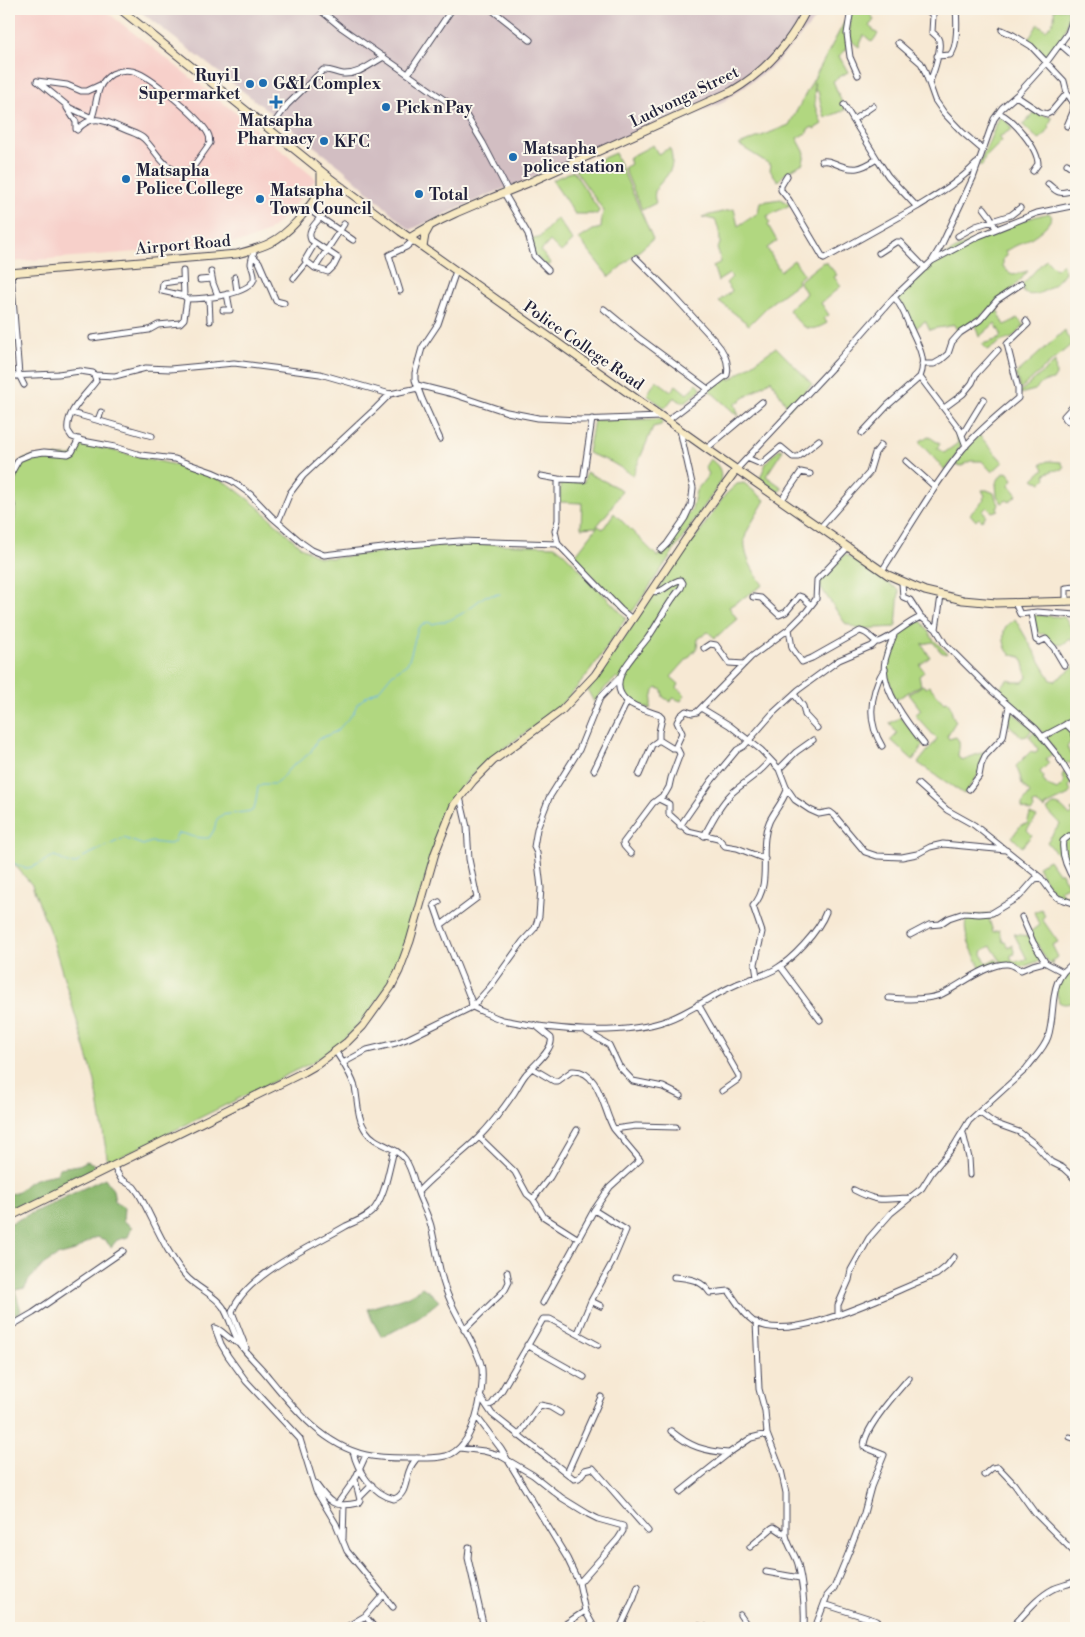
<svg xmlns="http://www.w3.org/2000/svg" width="1085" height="1637" font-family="'Libre Bodoni',serif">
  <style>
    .built { fill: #f7d0ca }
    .industrial { fill: #d2bec2 }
    .green { fill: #b1d780; stroke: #6a7c5e }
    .forest { fill: #8cb86e; stroke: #576d54 }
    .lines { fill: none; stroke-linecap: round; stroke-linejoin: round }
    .stream { stroke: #70b7e7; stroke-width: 1 }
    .street-casing { stroke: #424052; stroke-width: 7 }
    .secondary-casing { stroke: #424052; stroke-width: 9 }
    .street { stroke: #fff; stroke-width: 5 }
    .secondary { stroke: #f7e9c3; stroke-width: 7 }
    .poi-dot { fill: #1f6fb2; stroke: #fbf7ec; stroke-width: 2 }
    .labels { text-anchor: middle; stroke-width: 4; stroke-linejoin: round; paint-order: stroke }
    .poi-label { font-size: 16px; font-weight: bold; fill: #22223b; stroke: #fbf7ec; text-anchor: start }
    .street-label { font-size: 16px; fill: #22223b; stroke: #fbf7ec }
  </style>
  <rect width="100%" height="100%" fill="#fbf7ec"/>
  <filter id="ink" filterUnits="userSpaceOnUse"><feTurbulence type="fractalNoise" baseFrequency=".02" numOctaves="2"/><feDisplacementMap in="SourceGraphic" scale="10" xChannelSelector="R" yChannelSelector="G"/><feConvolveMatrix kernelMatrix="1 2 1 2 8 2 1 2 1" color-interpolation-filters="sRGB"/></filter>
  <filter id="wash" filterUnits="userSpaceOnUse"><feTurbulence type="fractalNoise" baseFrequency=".0096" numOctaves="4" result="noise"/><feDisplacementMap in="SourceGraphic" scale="20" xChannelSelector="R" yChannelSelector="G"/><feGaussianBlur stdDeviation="1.12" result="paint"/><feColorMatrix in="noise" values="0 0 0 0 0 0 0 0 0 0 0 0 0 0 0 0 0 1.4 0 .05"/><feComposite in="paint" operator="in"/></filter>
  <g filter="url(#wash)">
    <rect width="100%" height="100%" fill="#f7e9d4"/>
    <!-- built -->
    <path class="built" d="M9 9H103L241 117 316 179 284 217 266 233 246 241 175 249 9 262Z"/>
    <!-- industrial -->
    <path class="industrial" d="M137 9H825L773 66 720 104 488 195 410 230 342 168Z"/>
    <!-- green -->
    <path class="green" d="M851 9H868L874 20 869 26 878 34 872 42 864 35 859 47 849 39Z
      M1054 9H1068C1069 31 1060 43 1045 59L1039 51 1027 42 1038 24 1046 30C1054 21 1055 21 1054 9Z
      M845 21H847V49L839 56 848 72 833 81 845 110 825 118 821 105 818 91H815L814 82 815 106 822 124 814 129 813 127 807 130 808 132 797 138 805 153 803 163 786 173 778 181 770 170 771 165 739 145 789 125Z
      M1035 112 1052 118 1049 125 1050 128 1039 140 1023 125Z
      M1000 116 1004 118 1012 129 999 137 1002 141 985 158 982 166 979 165Z
      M653 145 658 154 670 148C681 181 647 180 656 203L642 210 624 168 631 164 628 158Z
      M615 153 653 239 609 277 579 239 593 230 601 228 602 216 604 211 575 170Z
      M573 171 597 207 599 211 597 214H575L552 180Z
      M781 199 790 205 767 216 770 223 768 225 777 241 767 248 780 271 794 260 804 274 797 280 798 283 771 303 749 325 719 301 732 291 726 283 732 277 729 274 718 281 713 266 721 262 717 248 720 244C720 236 719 227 715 220L702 217 734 209 738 226 758 213 760 202Z
      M1049 213 1052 217C1044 234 1021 243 1005 251L1007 256 1003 259V266L1006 270 1013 275 1028 271C1009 295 984 314 959 332L953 324C945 329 939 326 930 330L925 321 916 328 912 326 903 305 897 298C909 286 922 270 936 261 966 241 1015 221 1049 213Z
      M557 218 573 241 561 252 550 241 541 251 551 264 546 266 534 255 531 239 539 238Z
      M1046 259 1056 269 1062 263 1065 272C1058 283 1038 300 1024 293L1022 285Z
      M823 262 827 263 837 275 834 277 841 286 821 303 829 315 824 318 827 323C807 335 801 326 789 310 794 303 802 300 806 293L799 281Z
      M996 304 1001 319 1005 325 1018 318 1024 326 1012 338 1002 341 988 350 982 344 999 339 1001 334 995 323 979 337 975 325Z
      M1065 330 1066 335 1073 343 1020 389 1016 374Z
      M776 347 812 384 789 409 771 380 735 404 739 417 709 390 729 374 730 380Z
      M1055 362 1056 375 1053 380 1043 382 1035 390 1020 394 1021 391Z
      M656 380 671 391 676 385 687 394 697 383 700 386 701 390 685 402H681L674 397 665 408 647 395Z
      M660 419 663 421 661 425 653 427 633 475 611 462 588 453 594 420Z
      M959 432 962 443 954 459 945 470 919 442 928 436 940 444 937 448 944 453 958 443 956 433Z
      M979 435 1003 462 992 472 982 461H970L962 466 953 464Z
      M80 443 184 467 211 475 230 485 258 507 301 547 319 557 332 558 459 543 555 546 564 553 626 618C605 649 585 683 557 708 521 740 475 760 451 804 439 826 433 852 426 876 410 929 396 985 357 1026 344 1040 329 1051 313 1062L108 1163 95 1081 51 935 32 885 9 858V538C13 527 17 514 15 502 14 489 12 492 17 479L14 472 21 461 30 457 71 456 76 453Z
      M779 449 783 450 766 476 783 488 778 492 760 478 767 461Z
      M710 459C720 466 722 471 720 483L633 611 627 612 574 557 598 526 603 529 614 513 658 557 692 509 696 491 709 474 705 467Z
      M1048 461 1061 462 1064 467 1063 469 1052 471 1045 474 1046 478 1041 483 1038 481H1036L1033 479 1044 469 1041 464Z
      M586 472 622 490 610 510 596 527 581 528 582 503 560 502V482H584Z
      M1007 472 1013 479 1009 485 1017 495 1009 502 1007 500 1002 503 997 496 996 483 1002 474Z
      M744 483 765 500C761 508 746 530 745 538 743 555 753 571 763 585L729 607 737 619 715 638 708 632 698 639 697 648 671 677 679 684 677 688 685 695 681 701 673 698 671 702 663 697 662 690 657 688 654 691 650 709C630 701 626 697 617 677L605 688 594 702 588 691 679 557 699 533 725 495 737 484Z
      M982 490H987L994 493 996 499 999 504 997 508 999 510 992 512 987 507 983 511 986 515 982 521 979 518 976 521 970 514 984 500 983 498 985 496Z
      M845 554 899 590 896 627 858 629 845 623 819 585 820 580Z
      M1033 615 1064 617 1076 634V647L1071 639 1061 645 1051 642 1043 633 1041 635 1037 631Z
      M1015 619 1051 680 1055 681 1076 665V718L1044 734 1013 704 1014 703 998 691 1008 679 1014 682H1023L1027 677 1024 663 1021 657C1018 656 1015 656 1012 655 1004 652 1002 635 1005 628 1007 624 1011 622 1015 619Z
      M916 621H920L923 623 933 639 947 653 946 654 941 652 933 642 922 644 930 657 920 665 924 672 919 676 921 685 895 700 886 669 897 634Z
      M923 685 926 688 929 686 944 702 947 701C954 708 949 713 956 721L947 736 949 739 956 737C962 743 958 750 958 757L962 760 986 751 982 758 978 775 964 794 918 763 937 739 915 715 921 710 909 694Z
      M1012 712 1031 727V731L1027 736 1022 737 1009 725V713Z
      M901 717 923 745 913 760 891 740 897 734 890 723Z
      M1065 726 1069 727 1074 737 1067 747 1074 759 1070 764 1068 762 1065 765 1046 737Z
      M1035 731 1053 753 1046 759 1049 763 1040 772 1044 777 1043 780 1048 786 1057 790 1064 783 1062 776 1064 772 1071 783 1069 786 1071 792 1069 795 1046 806 1045 809 1036 803 1033 804 1034 809 1031 812 1022 808V804L1030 793 1022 784 1020 776 1016 766 1031 751 1033 753H1036L1038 749 1029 736Z
      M1053 805C1061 804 1065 811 1070 816L1073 813 1071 810 1076 809V834L1074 836C1078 842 1077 851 1074 857L1076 861V881L1064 862 1047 842 1060 824 1047 810Z
      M1030 814 1037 817 1027 830 1032 835 1022 847 1012 837 1021 825 1027 824Z
      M1049 860 1058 873H1062L1066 883 1072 880 1074 882 1060 890 1064 896 1068 895 1070 897 1074 894 1073 890 1076 889V904L1056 895 1043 877 1038 866Z
      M1041 909 1045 915 1042 919 1058 942 1052 945 1058 957 1052 961 1053 965 1047 961 1030 932 1039 925 1034 912Z
      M994 914 995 916 989 919 993 932 999 930 1003 942H1005L1008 947 1012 945 1015 954 1011 955V959L1016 962 1018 960 1024 961 1027 959 1014 934 1028 936 1037 953 1042 960 1022 967 1002 963 991 946 983 950 982 954 987 964 996 959 1000 964 983 970 980 968C975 954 959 930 968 916Z
      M1076 964V1001C1070 1003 1065 1006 1059 1002L1056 990 1065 973Z"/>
    <!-- forest -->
    <path class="forest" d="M87 1161 94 1164V1172L9 1212V1194C19 1193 21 1188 29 1182 38 1177 47 1176 57 1174L59 1168 79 1165Z
      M105 1178 113 1190 115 1201 124 1207 123 1221 132 1227 128 1237 117 1240 111 1247 105 1240 97 1237 87 1242 75 1251 57 1256 44 1264 29 1280 25 1288 15 1290 21 1311 16 1315 9 1305V1224Z
      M422 1287 431 1293 439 1301C422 1316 402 1329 381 1336L372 1320 368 1309C387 1301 407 1301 422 1287Z"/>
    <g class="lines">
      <!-- stream -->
      <path class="stream" d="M9 864 13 863C16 864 21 867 24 868 35 869 45 859 55 856L67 863 76 864 83 857 124 838 143 845 151 842 170 844 174 842 177 834C185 832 187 836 195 837 199 838 205 838 209 838L214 830 217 819 222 815 252 811 255 806 258 787 262 784H275L279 781 289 769 310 753 317 740 337 731 354 712 357 704 367 696 379 690 392 674 407 664 410 657 418 628 428 622 432 624 450 620 463 613 485 596 500 594"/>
    </g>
  </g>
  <g filter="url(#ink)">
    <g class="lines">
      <!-- street casing -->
      <g class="street-casing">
        <path id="street" d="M319 9 342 28 466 115 483 143 508 191
          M491 9 530 40
          M851 9 847 34 850 57 858 75
          M926 9 933 15 932 32C934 34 937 36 938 38 943 46 933 75 929 83
          M1002 30 1013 35 1031 46 1064 81 1067 93 1074 104 1073 112 1067 126
          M898 43 921 63 924 69 935 100 944 113 962 132 983 150
          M1060 44 1076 58
          M937 56 950 55C958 48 957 20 956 9
          M408 74 452 9
          M37 81 70 108 92 118
          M37 81 67 85 81 91H87L100 85
          M1016 96 1040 112 1047 114 1051 112 1067 93
          M844 105 877 159
          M67 108 76 122V129
          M999 113C1013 119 1038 148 1038 164L1033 171
          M853 120 873 106
          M270 129 287 105 323 70C331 69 335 73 343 74 359 75 370 64 384 57
          M77 130C94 111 108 123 126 130 133 133 138 134 143 138 153 147 158 159 169 167 176 172 183 171 191 170L210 143C209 141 210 138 209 136 204 121 153 79 138 73 130 69 120 70 112 74 93 86 99 102 91 120
          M822 161C828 160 829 161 834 163 854 172 861 169 877 159L888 176 917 207C938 194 959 182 976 164
          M1067 164 1076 170
          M787 176 781 186V190L789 200 824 259 917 207
          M1048 184C1051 186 1055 191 1059 192 1065 194 1070 189 1076 192
          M504 193 528 234 534 256 548 270
          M984 208 990 216 996 229
          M308 209 353 240
          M958 236 976 226 1011 215 1020 208
          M315 243 305 260 315 268 328 272 334 266 338 258 311 240C307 231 314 225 320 218
          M879 253 896 242H900L925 268
          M254 257 259 262 276 301 284 303
          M636 258 671 293 715 341C723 350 730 362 727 375L667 421
          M932 261 979 236 1037 213 1076 205
          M315 268 344 224
          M183 271 184 296
          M211 272 213 283 218 296
          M11 273 19 375 24 385
          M235 277 237 291
          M294 278 307 262
          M183 280 163 283 162 291 184 296 187 299
          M200 280 212 279
          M400 291 389 255 406 247 414 240
          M894 297C902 306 905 315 909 325 916 341 928 359 920 377L960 430 966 446
          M209 298 210 321
          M604 309 638 337 708 389
          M223 310H230L227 294
          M92 338 149 330 158 325 180 323 184 319 187 299C202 299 249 295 254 279 255 273 252 269 251 264 251 259 254 253 255 248
          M922 364H934L941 360 948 354 952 342 960 333 980 320 997 300 1021 284
          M95 375 115 376 146 368 170 369 234 363 320 374 390 394 418 388
          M9 376 58 374 80 371 93 373 96 381C86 395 65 412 68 431L72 437 83 441 115 447 141 455 175 459 212 472 232 481 250 494 272 517 302 543 312 550 324 555 408 545 460 541 558 544
          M417 385 453 394 507 412 538 418 579 420 661 417
          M1076 403 1064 416C1066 421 1070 423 1076 423
          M944 408 963 394 972 383 976 374 998 350
          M72 413 152 436
          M98 420 101 412
          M862 433 888 405 920 377
          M962 435 984 399
          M440 439 422 399 415 380V373L422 348 438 324 456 271
          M706 449 762 402
          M747 458 761 464 781 447 793 457H798L819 440
          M906 461 935 487
          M736 470 837 362 894 297 932 261 942 244 973 178 994 119 1002 108 1018 94 1046 63 1068 33 1076 10 1075 9
          M541 476 558 479V520L555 531 558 544 621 610 632 619
          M9 477 19 459 31 454 44 452 68 454 72 452 79 439
          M558 479 583 480 592 419
          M9 495C15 507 11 520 9 532
          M781 501 801 472 810 474
          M278 522 290 493 303 476 376 408 390 394
          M820 528 869 473 875 453 881 445
          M661 550 667 544 685 518 691 505 693 488 680 430
          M882 571C908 530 932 488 962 450 978 431 999 414 1018 398V388L1007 344 1028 324 1026 321
          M902 583 903 597 910 600 921 617
          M941 596 936 629 945 644 992 691 1036 729 1057 755 1076 786
          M753 597 761 598 779 615 786 612 799 596 802 597 811 605
          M1066 602V588L1076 587
          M1015 603 1020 614 1037 612 1076 615
          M1031 613 1036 640 1039 642 1046 639 1054 648 1064 665
          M789 629 792 648 802 662 812 658 860 631C871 633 872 642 879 642 895 636 904 624 921 617L936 629
          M894 635C891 643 887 652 885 661 879 687 909 725 924 744
          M704 648 710 644 716 645 729 663 744 664
          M794 694 803 706 805 715 817 728
          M701 708 729 725 761 750 779 769 786 787 795 800 810 810 819 814 830 812 834 815 865 852 877 856 902 857 917 854 930 847 943 844 1006 850 1041 878 1052 893 1058 898 1076 904
          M1066 724 1074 732 1076 741
          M1042 737 1076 719
          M659 740 672 748H676
          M882 746C871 728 869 710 875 690 878 681 879 676 885 669
          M779 769 796 752 813 740
          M594 770 627 702
          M639 775 652 745 659 740V732L662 718 659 715C650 711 635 708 627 701 604 682 635 655 647 639 659 623 667 603 681 588L683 583 681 580C669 581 664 595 651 591
          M918 784 947 810 974 825 1004 849
          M969 789 979 776 981 765 985 756 1003 737 1009 706
          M659 799 669 804V814L688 831 718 838 725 846 737 848 765 859
          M680 826 712 780 737 750 744 746 772 714 798 690 839 660 872 646 876 642
          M704 836C712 821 720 805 732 793 745 781 759 775 770 760
          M1069 836 1063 841C1061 856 1068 871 1076 883
          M631 854 624 846 623 843 653 803 665 794 669 787 671 778 680 754 676 746 682 733 677 722 680 716 686 711 692 713 697 712 751 657 789 629 806 612 816 599 817 580 848 547
          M439 902 434 905 441 925 477 898 469 859 467 827 460 797
          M1022 917 1033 942 1045 962
          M441 925 471 1000 472 1006
          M910 935 929 925 940 924 949 918 964 913 979 914 992 913 1020 896 1035 879 1041 878
          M780 966 820 1020
          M757 977 755 964 762 932 753 906C770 888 762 860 765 838 767 816 780 809 787 790
          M889 998C902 999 927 1000 940 995 958 987 987 963 1007 964 1013 964 1017 968 1021 970L1033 965 1044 962 1063 972
          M698 1004 739 1076V1079L722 1091
          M472 1007C482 1011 493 1017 503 1020 551 1030 621 1037 668 1020 692 1011 712 995 735 985 747 979 761 977 774 970 792 960 819 931 826 912
          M587 1032 609 1045 619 1066 633 1081 663 1087 681 1096
          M343 1063 367 1050 396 1043 409 1038 472 1007 490 987 523 941 535 928 539 916 541 888 537 853 534 847 537 829 549 798 579 750 600 698 620 677
          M532 1068 554 1081H558L572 1071C600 1069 603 1111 614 1129L636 1126 676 1127
          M979 1112 994 1123 1019 1132 1035 1144 1051 1162 1063 1168 1076 1180
          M963 1133 969 1158 970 1175
          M479 1137 515 1172 527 1194 533 1199 544 1217 577 1238
          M114 1167 121 1179 134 1187 139 1194C154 1221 165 1251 185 1275 196 1288 214 1294 223 1307 230 1318 233 1333 240 1344 247 1355 258 1364 266 1374 293 1407 322 1445 366 1455 379 1458 393 1458 406 1458 419 1458 434 1459 446 1456 474 1448 484 1394 482 1369 480 1352 457 1318 450 1300 439 1276 437 1251 431 1226 428 1215 422 1204 418 1193 414 1182 412 1169 405 1159 396 1146 375 1145 366 1131 357 1118 358 1101 355 1087 351 1074 343 1063 336 1052
          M854 1190C879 1203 883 1199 909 1198
          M418 1192C436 1172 459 1157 478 1138 491 1125 503 1109 514 1093 518 1087 521 1080 526 1074 533 1066 554 1049 551 1038L535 1025
          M533 1199 550 1177 577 1130
          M594 1210 610 1187 640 1160 614 1129
          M674 1277C689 1278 702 1280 710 1293L729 1291C736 1301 743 1314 753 1321 792 1347 895 1289 936 1275L947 1266 954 1257
          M543 1303 594 1210 626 1230 612 1263 591 1301
          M838 1314V1305L849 1280 851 1270 869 1238 891 1213 922 1188 932 1172 954 1146 969 1121 1026 1069C1033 1059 1044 1049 1048 1037 1057 1010 1046 978 1076 962
          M756 1322 759 1389 765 1411 767 1434 781 1470 786 1493V1535C788 1546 795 1554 798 1564 803 1585 805 1607 804 1628
          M9 1327 33 1313 123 1251
          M464 1330 505 1290 509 1282 507 1272
          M578 1333 591 1301 601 1306
          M240 1344C228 1340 223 1330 215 1328L221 1344 228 1356 246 1381 300 1439 316 1491 336 1524 347 1551 393 1607
          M527 1345 584 1377
          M246 1348 232 1312C245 1275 314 1245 346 1226 356 1221 369 1217 375 1208 386 1192 389 1168 394 1150
          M480 1396 492 1414 574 1479 579 1478 585 1470 593 1468 648 1531
          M487 1406 492 1404 502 1390 543 1319H550L598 1345
          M477 1417 501 1449 567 1558 579 1583 585 1611 593 1625V1628
          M671 1431C690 1447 704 1451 729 1453L751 1438 767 1434
          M518 1436 540 1405 550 1407 560 1413
          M1070 1437 1076 1439
          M460 1448 484 1451 499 1455 533 1475 562 1498 588 1514 598 1519 623 1526V1531L618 1539 579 1583
          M353 1451C357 1471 373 1494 394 1499 407 1495 405 1479 410 1469 411 1465 414 1462 417 1458
          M567 1473 601 1397
          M984 1475 992 1468 998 1467 1014 1484 1035 1513 1076 1554
          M315 1483C328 1501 333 1509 358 1503L360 1500 355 1479
          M680 1492 729 1453
          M360 1497 372 1485
          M338 1503 355 1479 366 1455
          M343 1539 344 1505
          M469 1547 468 1558 484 1628
          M750 1547 772 1528 774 1527 786 1535
          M766 1572 800 1578
          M824 1604 877 1621 881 1624 883 1628
          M740 1615 749 1628
          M365 1616 383 1595
          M345 1628 365 1616 375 1628
          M559 1628 570 1621
          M574 1628 570 1621 585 1611
          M620 1628 634 1598 638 1586
          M696 1628 698 1626 705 1627
          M815 1628 827 1596 834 1588 851 1547 864 1513 871 1487 884 1455 864 1447C863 1429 897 1392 909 1378
          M1011 1628C1024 1615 1036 1598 1053 1589 1060 1586 1069 1584 1076 1581"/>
      </g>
      <!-- secondary casing -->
      <g class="secondary-casing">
        <path id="secondary" d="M120 9 330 178 400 231 710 451 888 575 925 591 963 600 996 603 1076 601
          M321 171V189L331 186 342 187
          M411 237C447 214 488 200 528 183 596 153 664 122 732 91 766 71 790 43 807 9
          M423 247 425 235 430 226
          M9 273 237 254C248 251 260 248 270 243 297 229 312 201 330 178
          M9 1217 304 1072 318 1064 347 1042 363 1026 391 987 399 971 410 941 435 853 454 805 473 781 493 761 562 710 595 675 686 539 736 470"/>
      </g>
      <!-- street -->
      <use href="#street" class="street"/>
      <!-- secondary -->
      <use href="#secondary" class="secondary"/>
    </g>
  </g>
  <!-- markers -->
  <g class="poi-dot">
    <circle cx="263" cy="83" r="5"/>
    <circle cx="250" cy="84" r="5"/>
    <path d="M273.5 94.5h5v5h5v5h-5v5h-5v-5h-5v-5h5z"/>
    <circle cx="386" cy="107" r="5"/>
    <circle cx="324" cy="141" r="5"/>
    <circle cx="513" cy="157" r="5"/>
    <circle cx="126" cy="179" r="5"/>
    <circle cx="419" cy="194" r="5"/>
    <circle cx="260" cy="199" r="5"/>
  </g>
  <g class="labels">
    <!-- poi labels -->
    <g class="poi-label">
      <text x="240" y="81" text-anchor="end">Ruyi 1<tspan x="240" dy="18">Supermarket</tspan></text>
      <text x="273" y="89">G&amp;L Complex</text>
      <text x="396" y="113">Pick n Pay</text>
      <text x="276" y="126" text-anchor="middle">Matsapha<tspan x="276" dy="18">Pharmacy</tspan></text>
      <text x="334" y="147">KFC</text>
      <text x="523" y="154">Matsapha<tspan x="523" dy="18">police station</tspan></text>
      <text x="136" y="176">Matsapha<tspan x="136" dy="18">Police College</tspan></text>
      <text x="270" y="196">Matsapha<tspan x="270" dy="18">Town Council</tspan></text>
      <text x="429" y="200">Total</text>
    </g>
    <!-- street labels -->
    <g class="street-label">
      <text transform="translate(684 96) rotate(-26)" y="6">Ludvonga Street</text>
      <text transform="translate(183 244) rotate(-5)" y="6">Airport Road</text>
      <text transform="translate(584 345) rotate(35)" y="6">Police College Road</text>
    </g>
  </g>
  <!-- margin -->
  <rect width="1085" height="1637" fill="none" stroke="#fbf7ec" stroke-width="30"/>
</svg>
